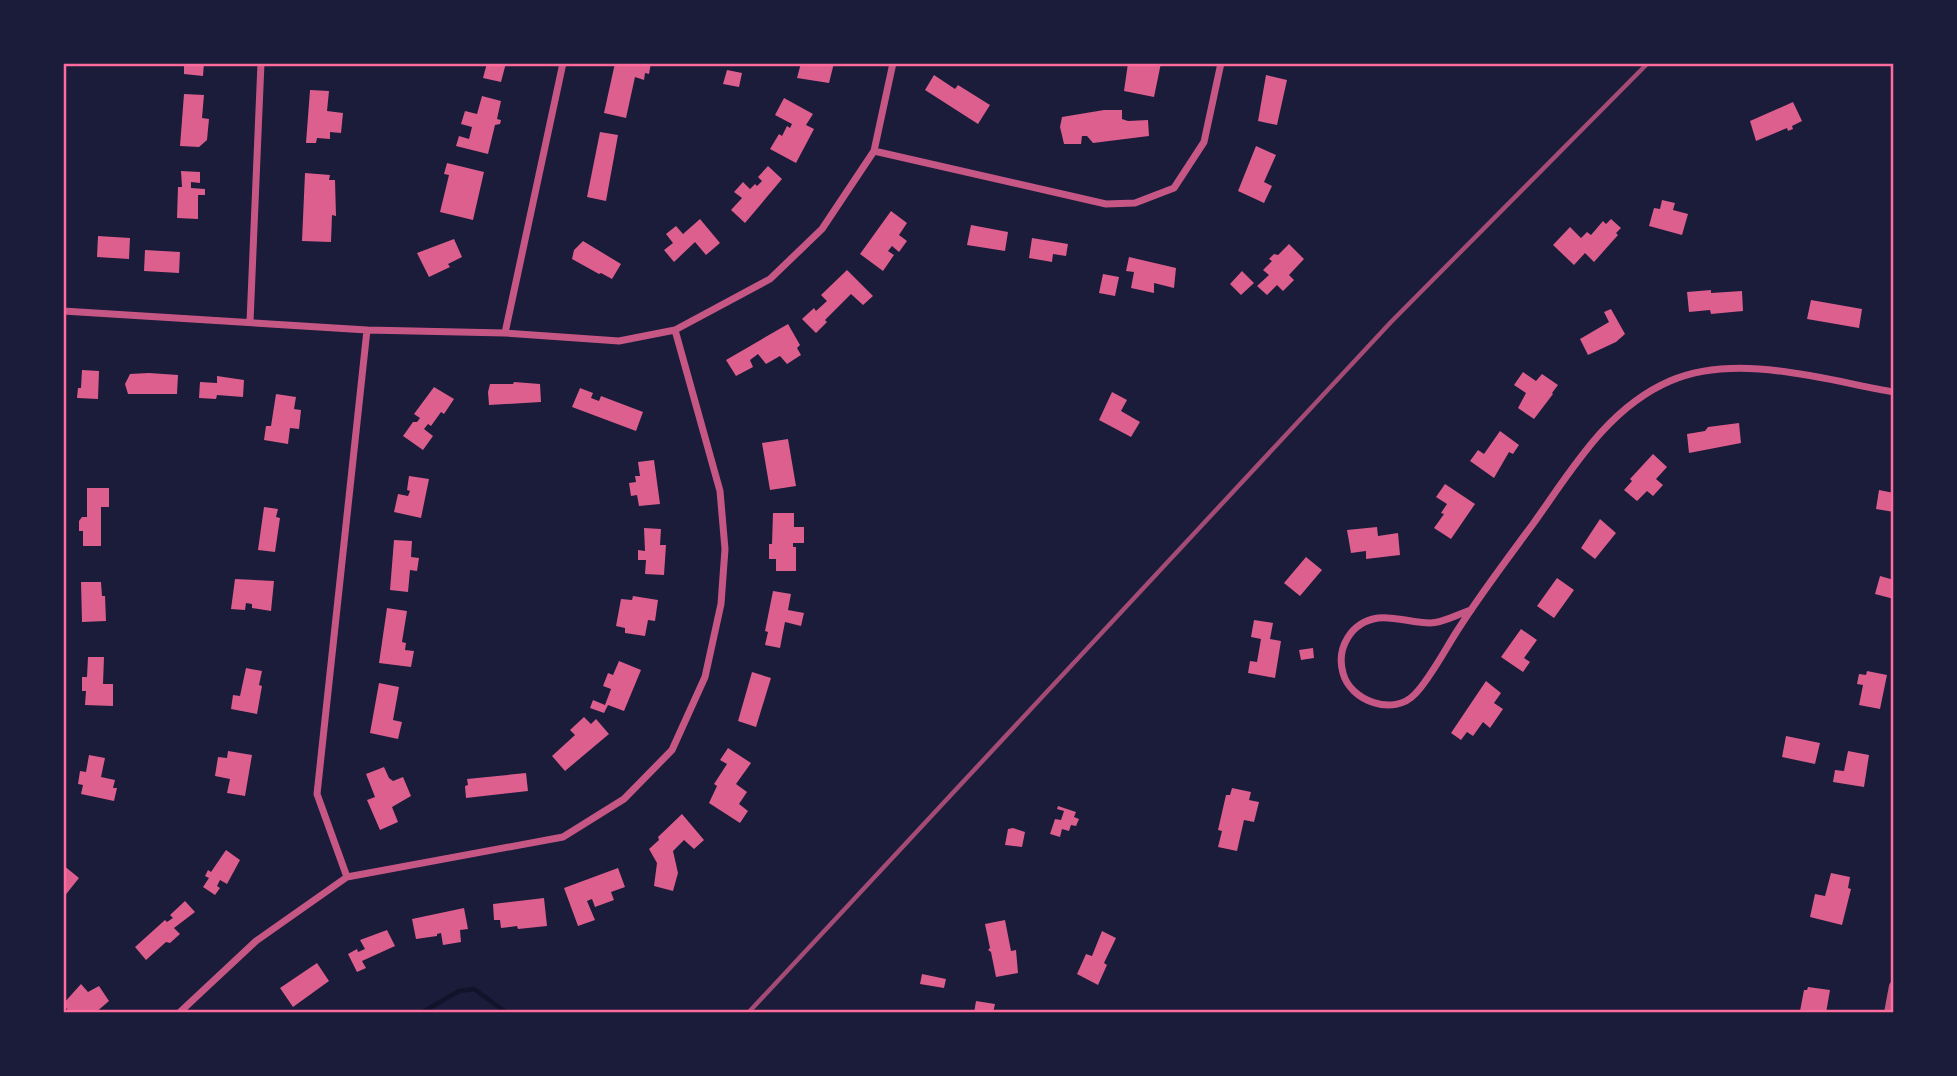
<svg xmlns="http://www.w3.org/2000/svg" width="1957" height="1076" font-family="'Exo 2',sans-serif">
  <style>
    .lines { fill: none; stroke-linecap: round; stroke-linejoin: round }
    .stream { stroke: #12122b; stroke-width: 4.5 }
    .building { fill: #dd5f8e }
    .minor { stroke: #c65784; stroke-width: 7 }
    .tertiary { stroke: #c65784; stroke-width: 10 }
    .rail { stroke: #a44b75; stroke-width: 4.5 }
    .neatline { fill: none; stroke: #ff6b9d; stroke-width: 2.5 }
  </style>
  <rect width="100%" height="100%" fill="#1b1b3a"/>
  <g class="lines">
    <!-- stream -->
    <path class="stream" d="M421 1013 459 991 474 989 507 1013"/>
  </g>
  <!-- building -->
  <path class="building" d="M184 63H204L203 76 184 74Z
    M487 63H506L501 82 483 78Z
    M615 63H651L649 74 645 73 644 80 635 77 626 118 604 113Z
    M801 63H834L829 83 797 78Z
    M1128 63H1161L1154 97 1124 91Z
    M727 70 742 73 739 87 723 84Z
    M934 75 955 89 958 85 990 105 978 124 925 90Z
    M1266 75 1287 80 1277 125 1258 121Z
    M310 90 329 91 327 111 343 113 341 133 330 132V139L317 138 316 143H306Z
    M184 94 204 95 202 118 209 119 207 140 199 147 180 146Z
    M482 96 501 101 497 119 501 120 500 124 495 125 488 154 456 146 459 136 469 139 472 127 461 124 465 111 477 114Z
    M784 98 813 114 806 125 814 129 796 163 770 149 779 134 782 136 787 126 790 128 792 124 775 115Z
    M1793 102 1802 121 1792 126 1793 129 1788 131 1787 128 1756 141 1750 121Z
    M1104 110H1122V119L1128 121 1148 120 1149 136 1093 143 1087 136H1082L1081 144H1064L1060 127 1062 117Z
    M600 132 618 135 606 201 587 197Z
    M1256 146 1276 155 1264 182 1272 186 1264 203 1238 191Z
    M447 163 484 172 473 220 440 212 449 175 444 174Z
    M768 166 782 179 745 223 731 210 742 198 734 192 743 182 750 189 755 184 757 186 762 181 758 177Z
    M181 171 200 172V183L191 182V188L205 189V195H198V219L177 218 178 187H182Z
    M305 173 330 175 329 180H335L336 216 332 215 331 242 302 241Z
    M1662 200 1675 203 1673 210 1688 214 1682 235 1649 226 1654 208 1660 209Z
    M891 211 907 223 899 235 907 241 899 252 892 246 888 251 894 255 883 271 860 254Z
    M700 219 720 243 706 255 695 242 674 262 664 250 673 243 666 234 676 226 683 234Z
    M1611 219 1621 228 1616 233 1618 235 1594 262 1585 253 1574 265 1553 245 1570 227 1581 238 1587 232 1591 235 1603 221 1606 224Z
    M971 225 1008 232 1005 251 967 245Z
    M98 236 130 238 129 259 97 257Z
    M1032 238 1068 244 1066 256 1053 254 1052 262 1029 258Z
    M454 239 462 257 448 264 450 267 429 277 417 253Z
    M583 241 621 264 612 279 601 273 599 274 572 259 574 250Z
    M1289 244 1304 259 1289 275 1294 280 1283 291 1277 285 1267 295 1257 286 1269 275 1263 270 1272 261 1269 259 1274 254 1278 255Z
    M145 250 180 252 179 273 144 271Z
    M1129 257 1176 268 1174 288 1154 283V293L1131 288 1134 272 1126 271Z
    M847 270 873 296 863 305 851 294 825 320 827 322 816 333 802 319 814 308 816 311 827 301 821 295Z
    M1242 271 1254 283 1241 295 1230 284Z
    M1103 274 1119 277 1115 296 1099 293Z
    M1711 290V293L1742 291 1743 311 1711 314 1710 310 1689 312 1687 292Z
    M1811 300 1862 309 1859 328 1807 319Z
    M1611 309 1625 334 1616 342 1588 355 1580 339 1609 322 1604 312Z
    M788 324 800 345 797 348 801 355 787 364 780 356 766 364 758 354 750 360 753 367 736 376 726 360Z
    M82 370 99 371 98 399 77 398 78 388H81Z
    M1523 372 1536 381 1542 374 1558 385 1552 393 1553 394 1534 419 1518 408 1526 393 1514 385Z
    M149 373 178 375 177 394H128L125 384 130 374Z
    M217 376 244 380 243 397 217 395 216 399 199 398 200 382 217 383Z
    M514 382 540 384 541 402 489 405 488 392 490 384H513Z
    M434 387 454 399 444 414 441 412 431 426 428 424 424 429 433 436 423 450 403 436 413 422H417L420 418 414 414Z
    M580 388 593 393 591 398 599 401 601 396 643 412 636 431 572 407Z
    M1112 392 1127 400 1121 411 1140 422 1131 437 1099 420Z
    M276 394 296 397 294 409 301 410 299 429 290 428 288 444 264 440 266 426H271Z
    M1739 423 1741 443 1689 453 1687 434 1705 431 1708 427Z
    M1500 431 1519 445 1513 454 1509 452 1494 478 1470 461 1478 450 1484 454Z
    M788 439 796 486 770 490 762 443Z
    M1653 454 1667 467 1656 479 1663 485 1653 496 1647 491 1637 501 1624 490 1632 481 1630 479Z
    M654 460 660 504 639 506 637 495 631 496 629 483 636 482 635 476H640L638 462Z
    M409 476 429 479 421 518 394 512 398 494 408 496 410 491 407 490Z
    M1445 484 1475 504 1451 539 1434 528 1444 514 1441 513 1447 504 1436 497Z
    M87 488H109V507H101V546H83V531H79V521L82 517H87Z
    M1879 490 1894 493V512L1876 509Z
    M264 507 278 509 276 517 280 518 275 552 258 550Z
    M773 513H794V527H804V543H793V547H796V571H776V559H769V544H772Z
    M1600 519 1616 533 1595 559 1581 548Z
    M1377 527 1378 536 1398 533 1400 555 1366 559V551L1351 553 1347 530Z
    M644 528 661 529 660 545H666L664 575 645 574 646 560H638V550L645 551Z
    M394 540 412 541 411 557 419 558 417 571 410 570 408 592 390 590Z
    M1306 557 1322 570 1300 596 1284 583Z
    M1880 576 1894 580V599L1875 594Z
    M1557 578 1574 590 1554 618 1537 606Z
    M235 579 274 581 271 611 252 608V604L246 603 245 610 231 609Z
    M81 582H101L102 596H105L106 621 82 622Z
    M773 591 791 594 788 610 804 613 801 626 785 622 780 648 765 645 768 632 765 631Z
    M633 596 658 600 655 621 648 620 645 636 625 633V628L616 626 621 599 632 600Z
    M387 608 407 611 402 642 406 643 405 650 414 651 411 667 379 663Z
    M1254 620 1273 623 1270 639 1281 641 1275 678 1248 673 1250 661 1257 662 1261 639 1251 637Z
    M1521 629 1537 640 1524 658 1530 662 1523 672 1501 657Z
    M1313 648 1314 658 1301 660 1299 650Z
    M88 657H104L103 684H113V706L85 705 86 691H82V677H87Z
    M619 661 641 670 624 711 608 705 604 713 590 708 593 700 605 705 611 689 603 686 608 673 613 675Z
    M246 668 262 671 259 685 262 686 257 714 231 709 233 695 240 696Z
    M1867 671 1887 675 1880 709 1859 705 1863 685 1857 684 1859 674 1866 675Z
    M752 672 771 678 756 727 738 721Z
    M1486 681 1501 693 1494 703 1503 709 1490 728 1483 722 1473 736 1467 732 1461 740 1451 733Z
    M379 683 399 687 393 720 402 722 398 739 370 733Z
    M584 717 591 724 596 719 609 734 565 771 552 756 575 735 570 730Z
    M1786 736 1820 743 1815 764 1782 757Z
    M728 748 751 763 736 784 747 792 739 804 748 811 740 823 709 803 717 786 714 784 727 764 720 760Z
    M228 751 252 755 245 796 227 793 230 779 215 776 218 757 227 758Z
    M1848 751 1869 755 1864 787 1833 782 1835 770 1844 771Z
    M89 755 105 758 101 777 115 780 113 788H117L114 801 81 794 83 785 78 784 80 771 86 772Z
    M384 767 389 778 393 781 403 777 411 796 392 807 398 822 380 830 367 800 375 797 366 774Z
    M526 773 528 791 466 798 465 786 468 785 467 779Z
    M1232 788 1251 792 1249 800 1259 802 1254 822 1244 820 1237 851 1218 847 1222 831 1218 830 1226 795H1230Z
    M1058 806 1076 812 1074 817 1079 819 1076 826 1071 825 1069 831 1062 829 1060 837 1050 834 1055 819 1061 820 1064 811 1057 809Z
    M682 814 704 840 694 849 684 840 673 851 678 873 673 891 654 886 657 863 649 849 659 840 658 837Z
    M1013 828 1025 832 1022 847 1005 845 1008 829Z
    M226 850 240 860 227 884 220 880 217 886 220 888 215 895 203 887 209 878 205 876 208 870 211 872Z
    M63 865 79 878 63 898Z
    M618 868 625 887 611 892 614 900 595 907 592 899 587 901 595 920 578 926 564 888Z
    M1831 873 1850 877 1848 888 1851 889 1842 925 1810 917 1815 894 1825 896Z
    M544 898 547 926 518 929 517 926 501 928 500 920H494L493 904Z
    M185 901 195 912 174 928 180 934 170 943 166 942 146 960 135 947 165 920 167 922 173 918 170 915Z
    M464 908 468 929 460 930 461 942 443 945 441 933 437 934V936L416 939 412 919Z
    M1005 920 1011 951 1016 950 1018 973 996 977 991 952 988 950 990 948 985 924Z
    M387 930 395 946 362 961 366 968 357 972 348 954 357 949 358 952 365 949 360 940Z
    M1102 931 1116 938 1104 963 1107 965 1098 985 1077 974 1086 954 1092 956Z
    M317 963 329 981 293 1007 280 988Z
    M922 974 946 979 944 988 920 984Z
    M81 984 88 992 99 986 109 1001 95 1013H70L63 1004Z
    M1808 987 1830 990 1826 1013 1800 1011 1804 990H1807Z
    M976 1001 995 1004 993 1013H974Z"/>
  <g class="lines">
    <!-- minor -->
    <path class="minor" d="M874 151 1106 204 1135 203 1174 188 1204 142 1221 63
      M63 311 367 330 505 333 619 341 675 330 770 279 822 229 874 151 893 63
      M250 322 261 63
      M505 333 563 63
      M1471 610C1458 614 1443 623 1430 623 1413 623 1394 616 1378 618 1351 622 1336 648 1343 673 1350 701 1394 717 1415 694 1430 679 1447 646 1459 628 1482 592 1508 558 1533 524 1571 471 1607 408 1670 381 1738 352 1824 380 1894 392
      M347 877 317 794 367 330
      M179 1013 256 941 347 877 563 837 624 799 672 750 705 677 721 604 725 549 720 491 675 330"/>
    <!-- tertiary -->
    <path class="tertiary" d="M1889 1013 1894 986"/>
    <!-- rail -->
    <path class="rail" d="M748 1013 1391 322 1648 63"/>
  </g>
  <!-- border -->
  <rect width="1957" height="1076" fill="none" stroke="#1b1b3a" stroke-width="130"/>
  <rect x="65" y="65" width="1827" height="946" class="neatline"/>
</svg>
